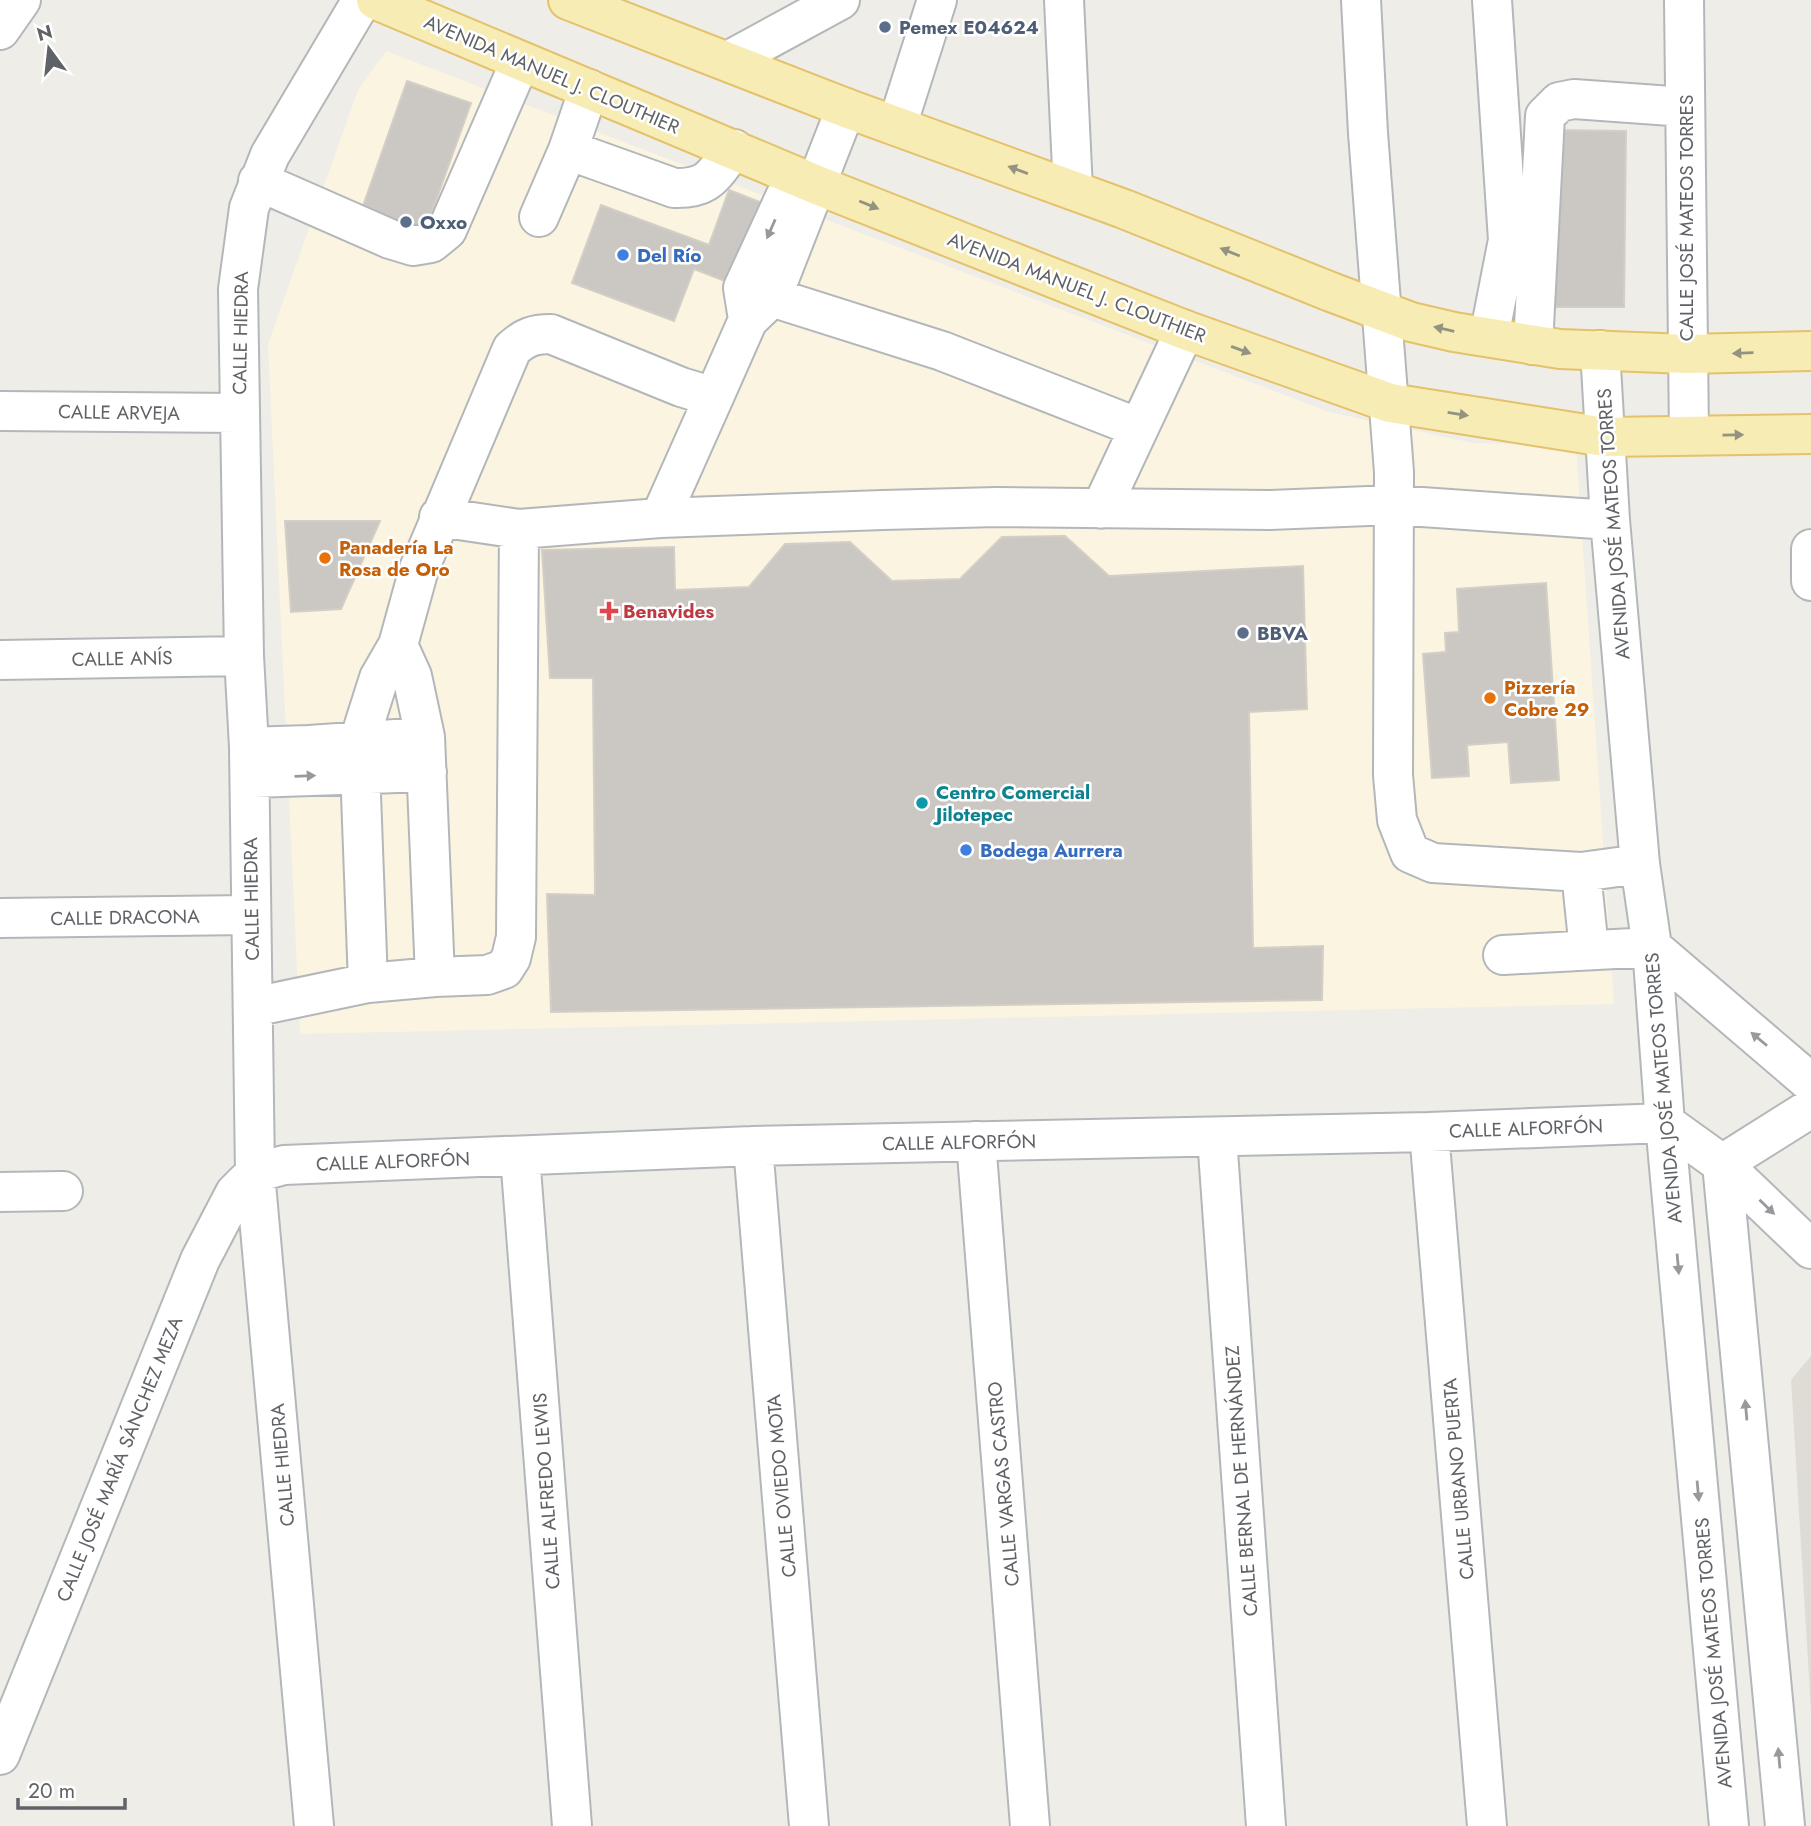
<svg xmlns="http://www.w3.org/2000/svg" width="1811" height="1826" font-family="Jost,sans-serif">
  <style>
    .commercial { fill: #fbf4e0 }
    .education { fill: #dfdcd6 }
    .building { fill: #cbc8c4; stroke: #d3cfc6; stroke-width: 2 }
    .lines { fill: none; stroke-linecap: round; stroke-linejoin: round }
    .minor-casing { stroke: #b4b7ba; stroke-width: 42 }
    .major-casing { stroke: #e4c16b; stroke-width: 42 }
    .minor { stroke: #fff; stroke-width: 38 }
    .major { stroke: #f7ecb4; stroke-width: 38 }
    .oneway { fill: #949281 }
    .oneway2 { fill: #97999c }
    .service-dot { fill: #5c6f8a; stroke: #fff; stroke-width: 2.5 }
    .shop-dot { fill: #3f7fe0; stroke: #fff; stroke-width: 2.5 }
    .food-dot { fill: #e8710a; stroke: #fff; stroke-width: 2.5 }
    .health-dot { fill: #e0444e; stroke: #fff; stroke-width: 2.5 }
    .culture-dot { fill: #0f9aa8; stroke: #fff; stroke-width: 2.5 }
    .labels { text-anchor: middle; stroke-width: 5; stroke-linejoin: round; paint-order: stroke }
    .service-label { font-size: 19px; font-weight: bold; fill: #4e5e75; stroke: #fff; text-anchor: start }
    .street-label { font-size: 19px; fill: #5f6266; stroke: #fff }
    .shop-label { font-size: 19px; font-weight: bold; fill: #366cbe; stroke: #fff; text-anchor: start }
    .food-label { font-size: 19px; font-weight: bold; fill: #c56008; stroke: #fff; text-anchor: start }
    .health-label { font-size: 19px; font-weight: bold; fill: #be3a42; stroke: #fff; text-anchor: start }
    .culture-label { font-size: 19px; font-weight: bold; fill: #0d838f; stroke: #fff; text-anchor: start }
  </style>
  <rect width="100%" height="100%" fill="#efede7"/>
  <!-- commercial -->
  <path class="commercial" d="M386 51 1329 412 1473 443 1576 446 1614 1004 300 1034 268 344 358 90Z"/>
  <!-- education -->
  <path class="education" d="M1811 1356V1711L1791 1380Z"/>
  <!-- building -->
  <path class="building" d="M407 81 471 103 425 231 362 209Z
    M1556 130 1626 131 1624 307H1554Z
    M729 190 760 202 730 283 694 269 674 321 572 283 601 205 709 245Z
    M285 521H380L341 609 291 612Z
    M1065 536 1109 576 1303 566 1307 709 1249 712 1253 948 1323 946 1322 1000 551 1012 547 894 595 895 593 678H550L542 550 674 547 675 590 749 587 785 544 850 542 892 581 960 579 1002 537Z
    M1546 583 1559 780 1511 783 1508 742 1467 745 1469 776 1432 778 1423 654 1446 652 1445 633 1459 632 1457 589Z"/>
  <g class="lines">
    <!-- minor casing -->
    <g class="minor-casing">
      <path id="minor" d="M1064 0 1073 190
        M1361 0 1368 133 1394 472 1393 775 1397 820 1410 853 1433 863 1581 872 1640 864
        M1684 0 1689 435
        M0 30 21 0
        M728 61 840 0
        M589 89 568 150 674 188C710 189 713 175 734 149
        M897 126 937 0
        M258 181 390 239 413 246 431 243 447 230 520 62
        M539 217 568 150
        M743 288 942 351 1139 428
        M747 313 743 288 785 197
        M1489 337 1508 240 1492 0
        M1533 345 1545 116 1559 102 1574 99 1685 107
        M1600 350 1610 520 1640 864 1652 947 1665 1123 1729 1826
        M714 397 748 320 772 297 846 108
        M0 411 239 413
        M1101 509 1185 330
        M439 517 519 529 660 518 883 510 997 507 1270 510 1393 505 1610 520
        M1811 549V581
        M398 645 412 676 425 737 435 977
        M0 660 244 656
        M249 747 309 745 425 737
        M250 778 427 772
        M1581 872 1589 950
        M0 918 250 915
        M1503 955 1652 947 1811 1083
        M368 983 359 741 379 678 398 645 419 569 512 349C525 337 534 334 551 334L681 387 714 397 660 518
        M253 1007 368 983 435 977 487 975 504 969 511 958 516 937 519 529
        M1665 1123 1722 1164 1811 1249
        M1429 1132 1487 1826
        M1217 1137 1266 1826
        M976 1141 1030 1826
        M753 1146 809 1826
        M520 1156 572 1826
        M1722 1164 1785 1826
        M1722 1164 1811 1108
        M0 1192 63 1191
        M0 1755 200 1260 235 1193 255 1173 284 1165 753 1146 1429 1132 1665 1123
        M314 1826 255 1173 249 747 244 656 238 289 249 208 270 155 362 0"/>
    </g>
    <!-- major casing -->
    <g class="major-casing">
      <path id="major" d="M376 0 817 185 1185 330 1390 403 1605 437 1811 434
        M568 0 846 108 1124 209 1331 292 1411 322 1454 332 1560 349 1687 354 1811 351"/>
    </g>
    <!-- minor -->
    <use href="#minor" class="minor"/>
    <!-- major -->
    <use href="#major" class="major"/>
  </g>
  <!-- one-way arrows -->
  <defs><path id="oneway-solid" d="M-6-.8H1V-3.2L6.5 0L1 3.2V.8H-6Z" transform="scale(1.75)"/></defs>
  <g class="oneway">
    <use href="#oneway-solid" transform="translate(1018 170) rotate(-160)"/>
    <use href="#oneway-solid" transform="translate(869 205) rotate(22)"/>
    <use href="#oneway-solid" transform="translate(1230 252) rotate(-158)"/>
    <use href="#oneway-solid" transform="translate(1444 329) rotate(-167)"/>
    <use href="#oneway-solid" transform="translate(1241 350) rotate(20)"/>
    <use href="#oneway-solid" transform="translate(1743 353) rotate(178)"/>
    <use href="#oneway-solid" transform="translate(1458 414) rotate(9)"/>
    <use href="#oneway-solid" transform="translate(1733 435) rotate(-1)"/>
  </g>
  <g class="oneway2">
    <use href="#oneway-solid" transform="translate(771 229) rotate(114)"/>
    <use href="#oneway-solid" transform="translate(305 776) rotate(-2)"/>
    <use href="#oneway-solid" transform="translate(1759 1039) rotate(-140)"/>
    <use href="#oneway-solid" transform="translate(1767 1207) rotate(44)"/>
    <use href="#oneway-solid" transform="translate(1678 1264) rotate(85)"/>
    <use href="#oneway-solid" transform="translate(1746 1410) rotate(-95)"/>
    <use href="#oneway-solid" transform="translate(1698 1491) rotate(85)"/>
    <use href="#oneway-solid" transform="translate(1779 1758) rotate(-95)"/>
  </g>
  <!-- markers -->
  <g class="service-dot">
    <circle cx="885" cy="27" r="7"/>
    <circle cx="406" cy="222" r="7"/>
    <circle cx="1243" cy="633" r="7"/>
  </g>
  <g class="shop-dot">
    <circle cx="623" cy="255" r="7"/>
    <circle cx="966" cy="850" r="7"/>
  </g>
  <g class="food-dot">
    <circle cx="325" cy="558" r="7"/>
    <circle cx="1490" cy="698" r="7"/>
  </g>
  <path class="health-dot" d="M605.5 600.5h7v7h7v7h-7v7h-7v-7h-7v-7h7z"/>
  <circle class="culture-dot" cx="922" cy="803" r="7"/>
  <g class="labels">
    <!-- service labels -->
    <g class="service-label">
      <text x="899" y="34">Pemex E04624</text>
      <text x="420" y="229">Oxxo</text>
      <text x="1257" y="640">BBVA</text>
    </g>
    <!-- street labels -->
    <g class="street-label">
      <text transform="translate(552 74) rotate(23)" y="7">AVENIDA MANUEL J. CLOUTHIER</text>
      <text transform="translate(1686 218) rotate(-90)" y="7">CALLE JOSÉ MATEOS TORRES</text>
      <text transform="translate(1077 287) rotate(21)" y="7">AVENIDA MANUEL J. CLOUTHIER</text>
      <text transform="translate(240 333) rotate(-89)" y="7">CALLE HIEDRA</text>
      <text transform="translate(119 412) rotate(1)" y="7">CALLE ARVEJA</text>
      <text transform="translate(1613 524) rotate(-94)" y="7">AVENIDA JOSÉ MATEOS TORRES</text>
      <text transform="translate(122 658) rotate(-1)" y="7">CALLE ANÍS</text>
      <text transform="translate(251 899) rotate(-91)" y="7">CALLE HIEDRA</text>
      <text transform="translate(125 917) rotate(-1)" y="7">CALLE DRACONA</text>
      <text transform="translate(1663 1088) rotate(-95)" y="7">AVENIDA JOSÉ MATEOS TORRES</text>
      <text transform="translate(1526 1128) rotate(-2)" y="7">CALLE ALFORFÓN</text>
      <text transform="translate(959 1142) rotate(-1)" y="7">CALLE ALFORFÓN</text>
      <text transform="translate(393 1161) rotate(-2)" y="7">CALLE ALFORFÓN</text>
      <text transform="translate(119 1459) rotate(-68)" y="7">CALLE JOSÉ MARÍA SÁNCHEZ MEZA</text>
      <text transform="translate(282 1465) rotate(-95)" y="7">CALLE HIEDRA</text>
      <text transform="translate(1458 1479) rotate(-95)" y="7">CALLE URBANO PUERTA</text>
      <text transform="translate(1241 1481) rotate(-94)" y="7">CALLE BERNAL DE HERNÁNDEZ</text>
      <text transform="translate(1003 1484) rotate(-95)" y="7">CALLE VARGAS CASTRO</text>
      <text transform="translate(781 1486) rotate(-95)" y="7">CALLE OVIEDO MOTA</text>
      <text transform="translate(546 1491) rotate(-94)" y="7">CALLE ALFREDO LEWIS</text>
      <text transform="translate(1713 1653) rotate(-95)" y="7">AVENIDA JOSÉ MATEOS TORRES</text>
    </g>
    <!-- shop labels -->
    <g class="shop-label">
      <text x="637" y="262">Del Río</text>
      <text x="980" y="857">Bodega Aurrera</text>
    </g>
    <!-- food labels -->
    <g class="food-label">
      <text x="339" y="554">Panadería La<tspan x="339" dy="22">Rosa de Oro</tspan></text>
      <text x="1504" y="694">Pizzería<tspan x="1504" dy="22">Cobre 29</tspan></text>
    </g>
    <!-- health labels -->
    <g class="health-label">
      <text x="623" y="618">Benavides</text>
    </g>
    <!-- culture labels -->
    <g class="culture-label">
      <text x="936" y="799">Centro Comercial<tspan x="936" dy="22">Jilotepec</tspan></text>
    </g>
  </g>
  <!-- north arrow -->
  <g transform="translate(49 49) rotate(345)" stroke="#ffffff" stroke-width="5" paint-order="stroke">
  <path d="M0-5L12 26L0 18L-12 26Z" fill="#5f6266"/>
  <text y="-10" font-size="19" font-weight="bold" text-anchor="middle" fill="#5f6266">N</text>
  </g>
  <!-- scale -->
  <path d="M18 1798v10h107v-10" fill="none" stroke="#5f6266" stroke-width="3.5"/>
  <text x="28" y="1798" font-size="21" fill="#5f6266" stroke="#ffffff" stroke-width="5" paint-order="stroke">20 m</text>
</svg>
